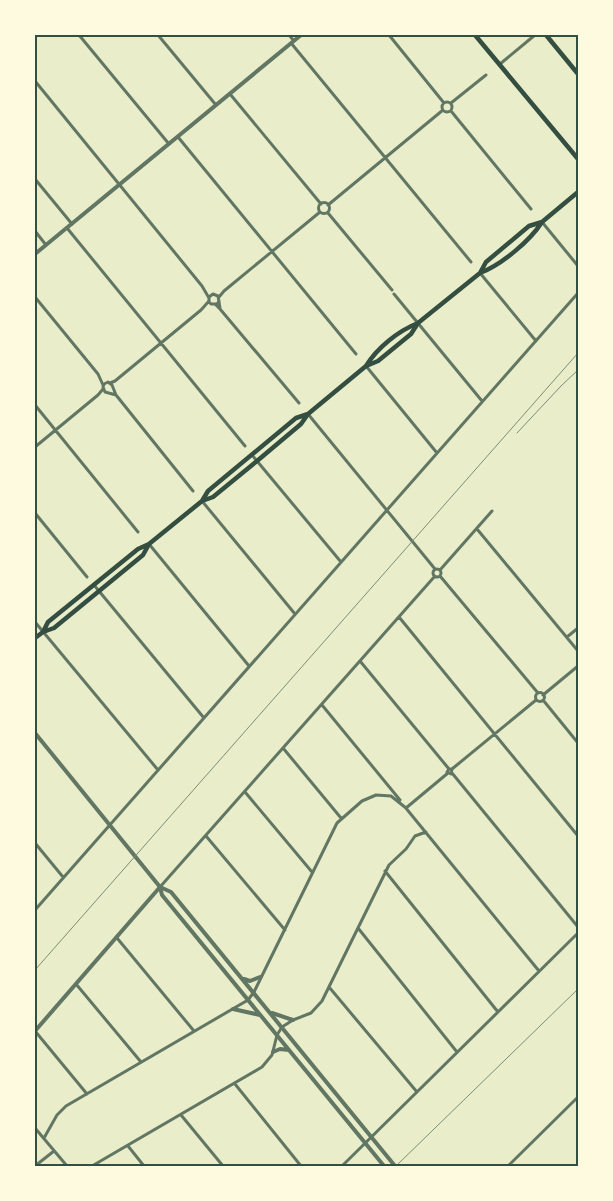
<svg xmlns="http://www.w3.org/2000/svg" width="613" height="1201" font-family="Mulish,sans-serif">
  <style>
    .lines { fill: none; stroke-linecap: round; stroke-linejoin: round }
    .minor { stroke: #617663; stroke-width: 3 }
    .tertiary { stroke: #617663; stroke-width: 4 }
    .primary { stroke: #344e41; stroke-width: 4.5 }
    .rail { stroke: #7c8e77; stroke-width: 1 }
    .neatline { fill: none; stroke: #344e41; stroke-width: 2 }
  </style>
  <rect width="100%" height="100%" fill="#e9edc9"/>
  <g class="lines">
    <!-- minor -->
    <path class="minor" d="M79 35 169 144
      M158 35 216 105
      M289 35 294 41
      M389 35 444 103
      M291 43 471 262
      M500 64 535 35
      M35 81 202 286 209 298
      M230 94 321 204
      M442 107a5 5 0 1 1 10 0a5 5 0 1 1-10 0Z
      M451 103 486 75
      M451 111 531 209
      M178 137 356 354
      M35 179 72 224
      M318.5 208a5.5 5.5 0 1 1 11 0a5.5 5.5 0 1 1-11 0Z
      M328 205 443 110
      M328 213 392 290
      M542 222 578 266
      M67 228 245 446
      M35 231 46 245
      M480 273 536 341
      M394 294 482 401
      M35 297 98 374 103 385
      M219 297 224 291 320 212
      M219 301 217 304H211L209 302V297L213 294 218 296 220 308
      M215 304 220 309 299 403
      M366 366 437 453
      M110 383 115 381 201 310 209 301
      M116 395 105 392 103 387 104 384 108 382 112 385 116 395 193 491
      M35 405 138 532
      M308 414 435 569
      M35 447 98 395 103 389
      M252 455 341 562
      M202 501 295 614
      M35 513 87 577
      M477 529 578 651
      M149 544 249 666
      M433 573a4 4 0 1 1 8 0a4 4 0 1 1-8 0Z
      M440 570 492 511
      M440 576 538 693
      M94 585 204 718
      M399 617 578 836
      M35 622 158 770
      M567 637 578 628
      M360 661 449 769H452L451 774 447 772 449 769
      M535.5 697a4.5 4.5 0 1 1 9 0a4.5 4.5 0 1 1-9 0Z
      M543 695 578 666
      M543 700 578 743
      M322 705 400 800
      M283 748 341 818
      M452 769 536 700
      M452 773 578 927
      M245 792 312 872
      M405 807 539 971
      M406 808 448 773
      M206 836 285 930
      M35 843 63 877
      M385 871 498 1012
      M160 887 435 576
      M35 910 578 293
      M358 928 457 1052
      M117 938 194 1031
      M76 984 141 1062
      M329 987 417 1092
      M35 1031 87 1094
      M235 1084 301 1166
      M181 1115 223 1166
      M35 1128 67 1166
      M44 1138 57 1115 66 1106 248 1000 254 992 337 823 362 801 376 795 391 796 406 808
      M128 1146 144 1166
      M35 1166 54 1151
      M92 1166 262 1067 272 1055 277 1035 282 1027 293 1020 311 1013 322 1001 389 865 406 849 415 836 426 832
      M342 1166 578 933
      M508 1166 578 1097"/>
    <!-- tertiary -->
    <path class="tertiary" d="M35 254 301 35
      M35 733 160 887 171 892 395 1166
      M160 887 162 895 384 1166
      M244 979 250 981 260 977
      M233 1009 260 1015
      M272 1013 293 1020
      M35 1031 160 887
      M273 1052 280 1049 289 1050"/>
    <!-- primary -->
    <path class="primary" d="M475 35 578 159
      M546 35 578 74
      M480 273 486 262 529 226 542 222 578 192
      M366 366C377 348 398 331 418 323L480 273C501 265 530 241 542 222
      M202 501 213 497 257 461 301 424 308 414 366 366 378 361 411 334 418 323
      M43 632 54 628 143 555 149 544
      M35 638 43 632 48 622 138 549 149 544 202 501 208 491 296 418 308 414"/>
    <!-- rail -->
    <path class="rail" d="M517 433 561 386 578 370
      M35 970 578 353
      M396 1166 578 989"/>
  </g>
  <!-- border -->
  <rect width="613" height="1201" fill="none" stroke="#fefae0" stroke-width="72"/>
  <rect x="36" y="36" width="541" height="1129" class="neatline"/>
</svg>
